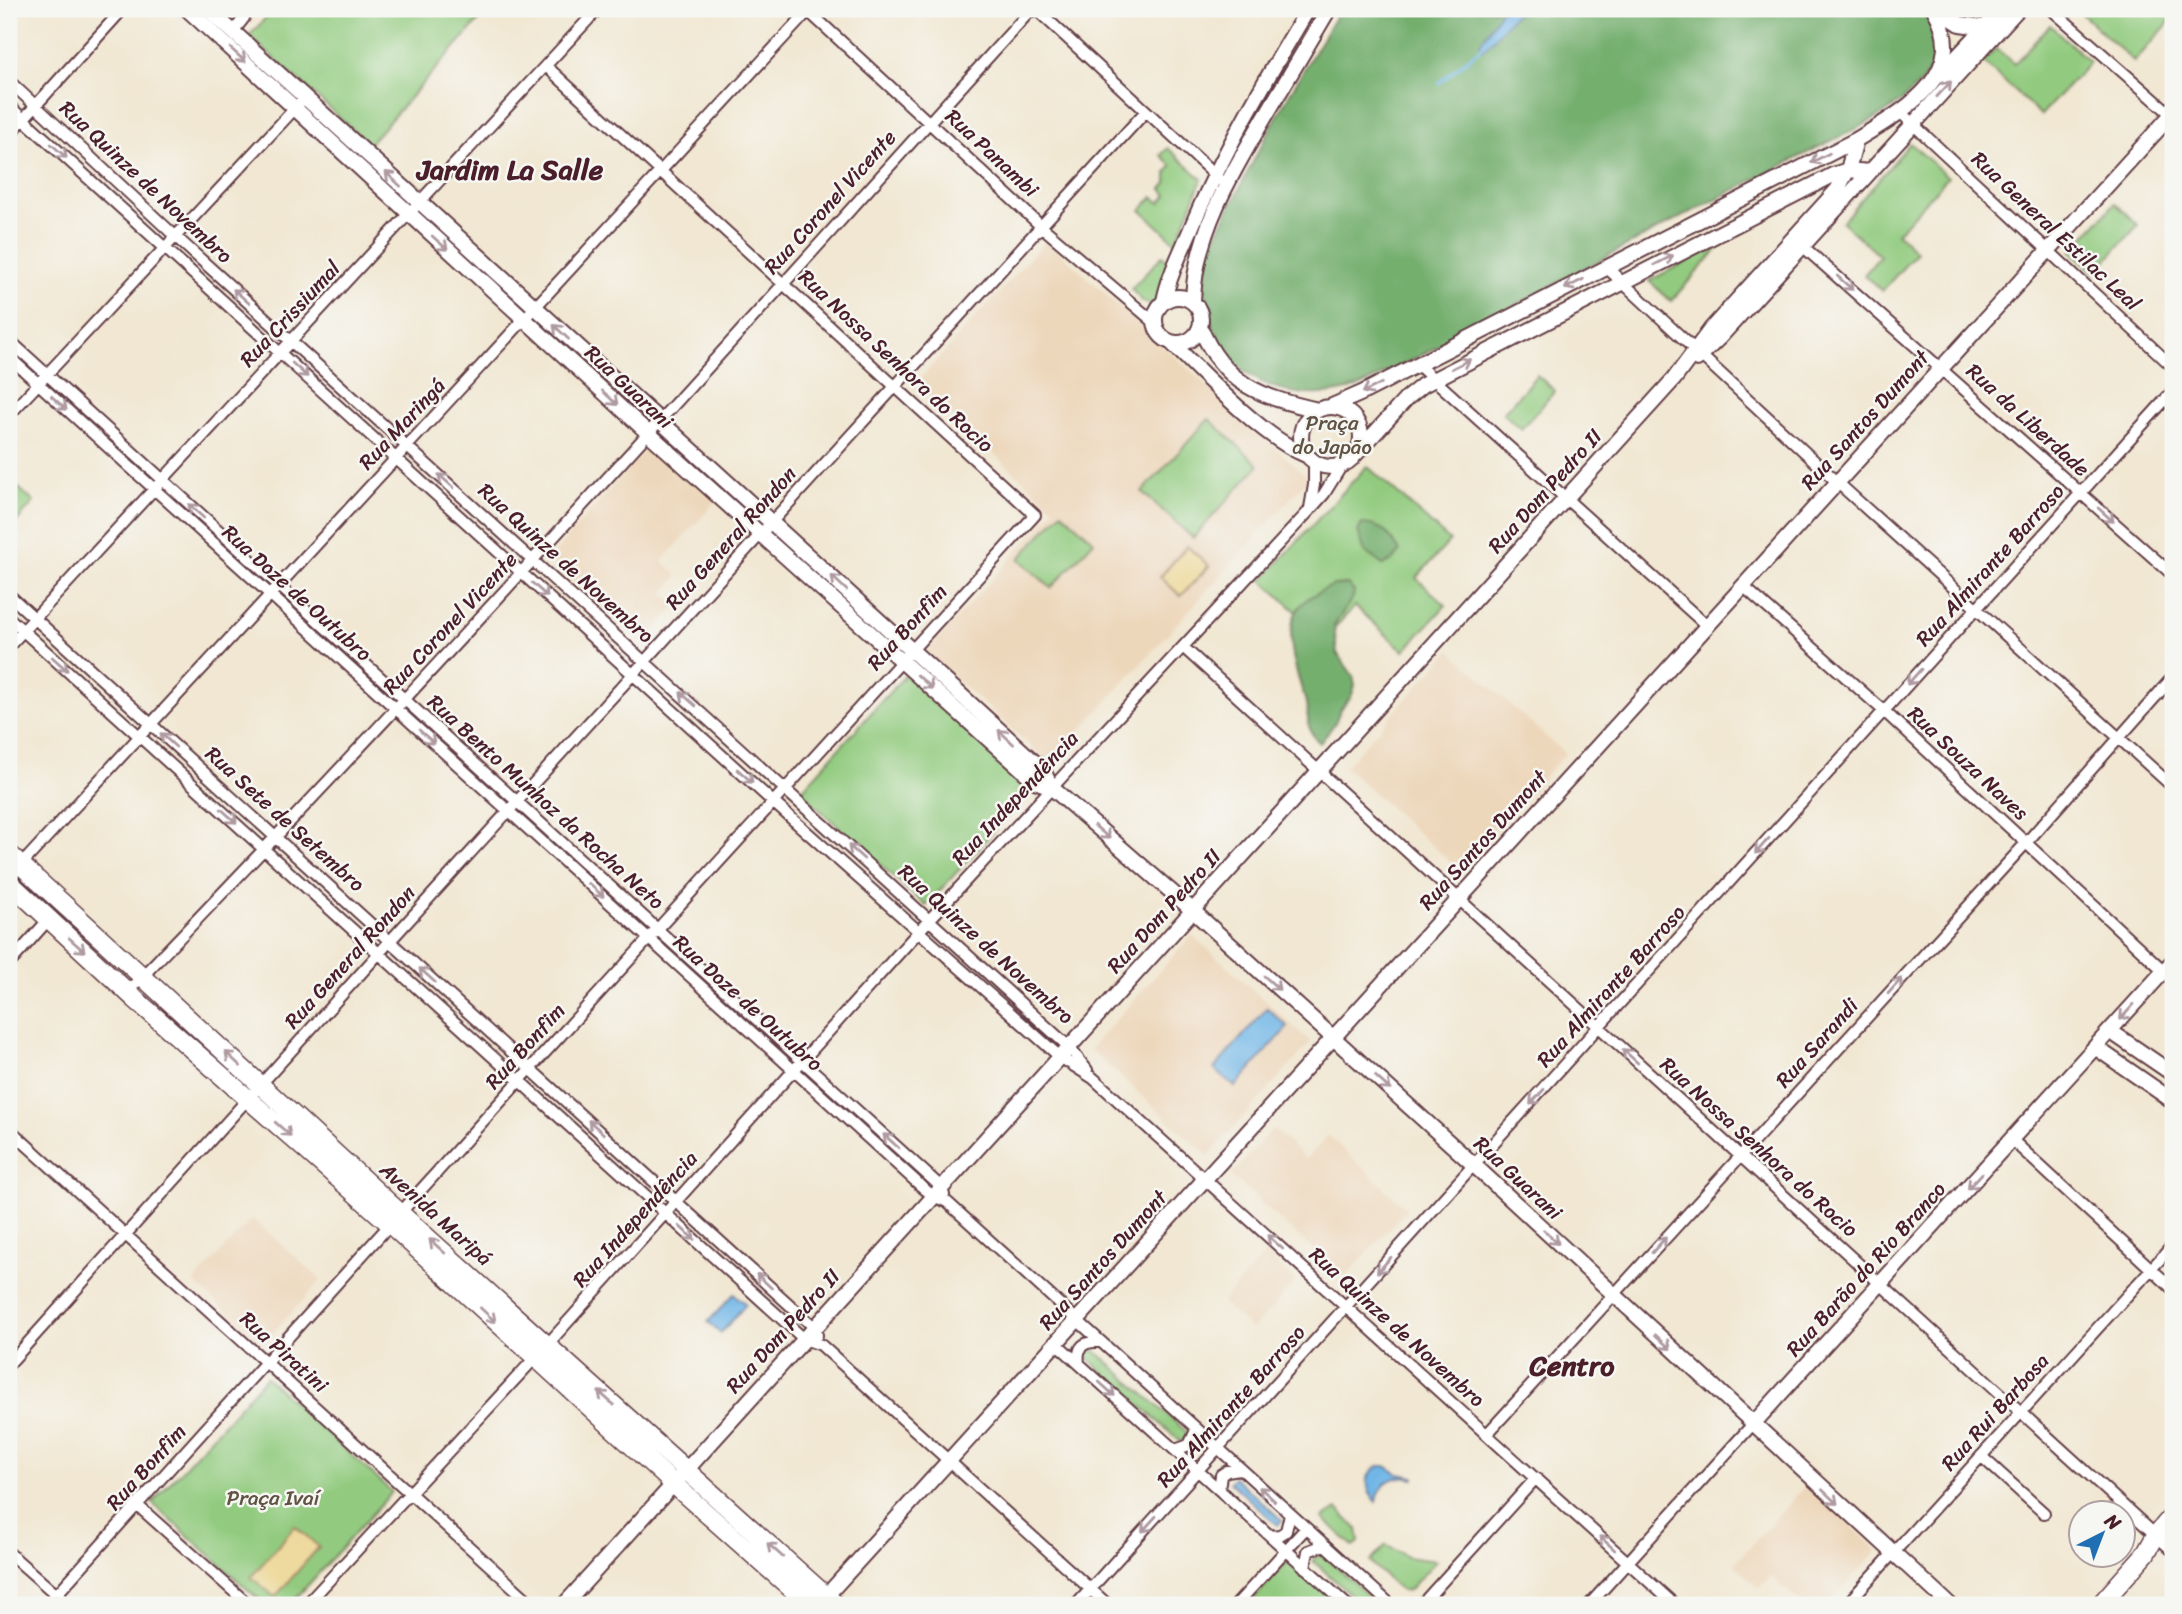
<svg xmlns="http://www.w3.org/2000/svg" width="2182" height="1614" font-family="Sriracha,sans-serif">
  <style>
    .built { fill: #edd7bb }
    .green { fill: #92cb7f; stroke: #6e7555; stroke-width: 2 }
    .forest { fill: #75af6e; stroke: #60674c; stroke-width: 2 }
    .sand { fill: #eeda9e; stroke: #9c7c64; stroke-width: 2 }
    .water { fill: #70b6e7; stroke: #5d6a89; stroke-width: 2 }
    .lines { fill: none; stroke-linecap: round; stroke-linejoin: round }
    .stream { stroke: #70b6e7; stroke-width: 3.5 }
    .minor-casing { stroke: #633d44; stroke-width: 14 }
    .tertiary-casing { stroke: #633d44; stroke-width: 18 }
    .primary-casing { stroke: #633d44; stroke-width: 21 }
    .minor { stroke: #fff; stroke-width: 10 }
    .tertiary { stroke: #fff; stroke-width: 14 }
    .primary { stroke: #fff; stroke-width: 18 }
    .oneway { stroke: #ae9aa0 }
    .labels { text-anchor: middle; stroke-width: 5; stroke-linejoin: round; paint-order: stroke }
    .street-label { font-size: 21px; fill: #4a1f2b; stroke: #f6f6f2 }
    .park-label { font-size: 21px; fill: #605344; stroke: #f6f6f2 }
    .district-label { font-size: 28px; font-weight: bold; fill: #4a1f2b; stroke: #f6f6f2 }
  </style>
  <rect width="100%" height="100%" fill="#f6f6f2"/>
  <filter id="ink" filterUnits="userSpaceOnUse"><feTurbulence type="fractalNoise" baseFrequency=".0143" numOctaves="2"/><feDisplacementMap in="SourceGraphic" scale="14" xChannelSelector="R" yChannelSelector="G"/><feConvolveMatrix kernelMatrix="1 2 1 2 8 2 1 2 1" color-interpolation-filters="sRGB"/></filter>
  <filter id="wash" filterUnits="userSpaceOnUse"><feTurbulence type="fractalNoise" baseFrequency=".00686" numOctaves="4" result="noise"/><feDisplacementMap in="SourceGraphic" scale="28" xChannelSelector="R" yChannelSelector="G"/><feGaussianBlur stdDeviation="1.57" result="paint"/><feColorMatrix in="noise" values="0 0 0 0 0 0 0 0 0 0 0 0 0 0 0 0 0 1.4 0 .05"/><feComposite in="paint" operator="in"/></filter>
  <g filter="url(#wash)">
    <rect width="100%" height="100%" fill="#f1e7d2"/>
    <!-- built -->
    <path class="built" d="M1046 240 1309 478 1050 764 926 652 1055 509 916 383Z
      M653 441 718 499 662 561 678 576 663 593 677 606 642 644 549 558Z
      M1450 650 1565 754 1459 870 1345 767Z
      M1192 935 1311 1042 1208 1156 1090 1049Z
      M1273 1128 1306 1159 1328 1135 1407 1209 1344 1278 1231 1175Z
      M252 1218 321 1280 263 1344 194 1282Z
      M1266 1253 1296 1281 1252 1330 1222 1302Z
      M1806 1485 1878 1550 1827 1605H1803L1771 1576 1759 1588 1734 1564Z"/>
    <!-- green -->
    <path class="green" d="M274 9H489L369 144 249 36Z
      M2085 9H2173V18L2134 62 2081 13Z
      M2050 25 2090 62 2041 115 1983 62 1996 48 2014 64Z
      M1910 143 1948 177 1897 233 1917 252 1882 291 1864 275 1880 256 1842 222Z
      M1168 148 1202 179 1176 243 1141 210 1153 197 1160 203 1167 195 1162 189 1167 183V172L1172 166 1161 155Z
      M2115 203 2138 225 2095 273 2071 251Z
      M1724 242 1671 301 1649 281Z
      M1162 256 1172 265 1159 301 1151 305 1143 302 1131 289Z
      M1537 375 1555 391 1521 429 1503 413Z
      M1209 419 1259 465 1193 538 1142 492Z
      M1367 466 1450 541 1416 578 1446 605 1404 651 1355 606 1325 638 1262 580Z
      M9 479 34 502 9 530Z
      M1062 512 1094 541 1051 588 1019 559Z
      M907 673 1033 788 926 906 800 792Z
      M1092 1348 1189 1434 1181 1442 1085 1356Z
      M266 1377 392 1492 290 1605H265L152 1503Z
      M1337 1509 1357 1529 1359 1542 1354 1547 1323 1518Z
      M1386 1545 1407 1557 1436 1561 1409 1590 1401 1591 1370 1562Z
      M1321 1553 1379 1605H1362L1313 1561Z
      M1289 1560 1293 1563 1340 1605H1248Z"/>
    <!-- forest -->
    <path class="forest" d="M1340 9H1927C1942 26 1942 53 1929 72 1902 112 1852 130 1811 151 1770 172 1729 192 1689 213 1579 270 1471 331 1361 386 1321 400 1285 397 1249 375 1215 355 1199 300 1207 262 1212 239 1226 215 1237 194 1267 130 1304 69 1340 9Z
      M1362 524C1384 525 1388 534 1400 551L1392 561 1383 565 1365 552 1358 531Z
      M1334 585H1348L1354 591 1353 597 1334 625 1337 653 1353 676 1355 685 1351 697 1340 710 1335 723 1320 743C1304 729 1310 717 1305 699 1296 672 1279 623 1305 601 1313 594 1325 589 1334 585Z"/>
    <!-- sand -->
    <path class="sand" d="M1187 546 1209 566 1181 596 1160 577Z
      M295 1526 319 1547 275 1597 251 1577Z"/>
    <!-- water -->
    <path class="water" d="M1502 9H1524C1505 18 1499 39 1482 50L1480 44Z
      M1267 1008 1288 1027 1235 1087 1214 1069Z
      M734 1294 746 1304 721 1333 708 1322Z
      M1379 1466H1386L1399 1474 1414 1477V1479C1394 1474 1380 1481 1377 1502 1366 1490 1362 1475 1379 1466Z
      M1234 1477 1282 1520 1278 1525 1230 1482Z"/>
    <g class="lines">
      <!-- stream -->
      <path class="stream" d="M1439 83 1483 46"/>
    </g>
  </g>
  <g filter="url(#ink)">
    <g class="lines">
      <!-- minor casing -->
      <g class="minor-casing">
        <path id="minor" d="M806 9 1042 227 1154 322
          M1036 9 1227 186
          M2051 9 2173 116
          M233 32 244 18V9
          M9 81 176 237 1069 1047 1087 1070
          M9 106 773 802 1060 1057 1093 1078 1675 1605
          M1900 112 2173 367
          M9 135 123 9
          M1798 242 2173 575
          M1606 267 1837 482 2173 787
          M9 340 941 1187 944 1195
          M9 357 921 1186 933 1196 947 1202 1391 1605
          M1418 365 1706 625
          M9 415 299 104
          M1310 508 1314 485V462
          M1742 585 1884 711 2164 971
          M9 595 814 1327 817 1335
          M9 618 804 1339 821 1345 1108 1605
          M9 646 598 9
          M1183 647 2173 1551
          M9 878 810 9
          M9 964 49 919
          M128 991C438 672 733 338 1032 9
          M9 1129 533 1605
          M2012 1140 2173 1289
          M1056 1343 1347 1605
          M1079 1363C1077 1347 1083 1341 1099 1342
          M9 1364 390 941 1146 111
          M1487 1434 2026 843 2173 677
          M1175 1450 1189 1445 1196 1430
          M1981 1456 2044 1513
          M1219 1490 1221 1475 1227 1471 1240 1469
          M137 1505 249 1605
          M1270 1536 1280 1535 1286 1531 1290 1514
          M9 1553 68 1605
          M1305 1568 1308 1551 1324 1545
          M47 1605 520 1080 1035 515 546 66
          M306 1605 547 1345 918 932 1309 511 1324 494 1342 465
          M1076 1605 2173 391
          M1236 1605 1306 1528
          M1421 1605 1536 1478
          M1589 1605 1752 1425
          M1846 1605 2173 1245"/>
      </g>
      <!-- tertiary casing -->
      <g class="tertiary-casing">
        <path id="tertiary" d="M187 9 647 432 1035 781 1051 787 1182 901 1475 1166 1950 1605
          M208 9 1043 770 1051 787
          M1937 9 1960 24 1990 28
          M1941 74 2002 9
          M1155 320a23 23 0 1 1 46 0a23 23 0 1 1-46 0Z
          M1164 301C1169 276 1180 254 1190 231 1222 153 1265 81 1308 9
          M1193 302C1194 231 1237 164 1272 105 1291 73 1310 41 1329 9
          M1200 327C1224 385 1261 397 1318 410
          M1171 342C1204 375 1264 439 1306 455
          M1697 359 1719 338 2018 9
          M1330 407 1362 393 1856 140C1903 111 1972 74 1934 9
          M1301 437a30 30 0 1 1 60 0a30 30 0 1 1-60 0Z
          M1355 455 1407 398 1423 385 1833 175 1848 170 1869 172
          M2110 1031 2173 1074
          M2095 1047 2173 1101
          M1752 1425 2173 961
          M564 1605 1674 379 1711 329 1837 190 1848 170 1856 140
          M818 1605 2173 113"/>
      </g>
      <!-- primary casing -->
      <g class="primary-casing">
        <path id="primary" d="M9 854 401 1214 836 1605
          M9 882 135 999 391 1225 688 1497 810 1605
          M2100 1605 2146 1553 2156 1535 2173 1515"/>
      </g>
      <!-- minor -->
      <use href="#minor" class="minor"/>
      <!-- tertiary -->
      <use href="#tertiary" class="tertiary"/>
      <!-- primary -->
      <use href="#primary" class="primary"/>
    </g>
    <!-- one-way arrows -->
    <defs><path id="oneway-shaft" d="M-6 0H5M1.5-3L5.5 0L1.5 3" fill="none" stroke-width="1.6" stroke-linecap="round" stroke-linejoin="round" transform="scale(1.75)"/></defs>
    <g class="oneway">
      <use href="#oneway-shaft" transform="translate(238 55) rotate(42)"/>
      <use href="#oneway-shaft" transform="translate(1944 89) rotate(-47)"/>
      <use href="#oneway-shaft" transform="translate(59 151) rotate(42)"/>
      <use href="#oneway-shaft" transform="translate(1820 158) rotate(153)"/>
      <use href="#oneway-shaft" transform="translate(393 179) rotate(-137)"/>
      <use href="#oneway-shaft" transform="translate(440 243) rotate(42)"/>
      <use href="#oneway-shaft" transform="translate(1664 260) rotate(-27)"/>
      <use href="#oneway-shaft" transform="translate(1845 283) rotate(42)"/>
      <use href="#oneway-shaft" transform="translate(1574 284) rotate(153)"/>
      <use href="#oneway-shaft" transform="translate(241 296) rotate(-138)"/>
      <use href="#oneway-shaft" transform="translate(561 332) rotate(-137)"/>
      <use href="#oneway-shaft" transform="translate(1461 364) rotate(-27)"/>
      <use href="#oneway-shaft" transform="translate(300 370) rotate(42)"/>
      <use href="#oneway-shaft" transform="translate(1372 388) rotate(153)"/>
      <use href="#oneway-shaft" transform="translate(610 398) rotate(43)"/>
      <use href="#oneway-shaft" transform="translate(59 403) rotate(42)"/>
      <use href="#oneway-shaft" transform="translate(446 481) rotate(-138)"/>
      <use href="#oneway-shaft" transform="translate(196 511) rotate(-138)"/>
      <use href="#oneway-shaft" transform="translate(2106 515) rotate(42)"/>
      <use href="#oneway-shaft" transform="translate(839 583) rotate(-137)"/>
      <use href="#oneway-shaft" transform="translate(540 590) rotate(42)"/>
      <use href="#oneway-shaft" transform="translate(60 664) rotate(42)"/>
      <use href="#oneway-shaft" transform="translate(1914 677) rotate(132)"/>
      <use href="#oneway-shaft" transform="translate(925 682) rotate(42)"/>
      <use href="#oneway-shaft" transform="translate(688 699) rotate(-138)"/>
      <use href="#oneway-shaft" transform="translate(427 737) rotate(42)"/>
      <use href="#oneway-shaft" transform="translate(1006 737) rotate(-137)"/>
      <use href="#oneway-shaft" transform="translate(168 740) rotate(-138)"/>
      <use href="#oneway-shaft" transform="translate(745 776) rotate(42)"/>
      <use href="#oneway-shaft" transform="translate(229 816) rotate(42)"/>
      <use href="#oneway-shaft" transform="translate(1102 832) rotate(41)"/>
      <use href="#oneway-shaft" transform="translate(1762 846) rotate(132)"/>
      <use href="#oneway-shaft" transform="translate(856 852) rotate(-138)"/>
      <use href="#oneway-shaft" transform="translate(596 890) rotate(42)"/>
      <use href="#oneway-shaft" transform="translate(77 945) rotate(42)"/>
      <use href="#oneway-shaft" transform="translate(427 975) rotate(-138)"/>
      <use href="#oneway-shaft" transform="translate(1272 983) rotate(42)"/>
      <use href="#oneway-shaft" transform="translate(1895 986) rotate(-48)"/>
      <use href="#oneway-shaft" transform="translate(2127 1012) rotate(132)"/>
      <use href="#oneway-shaft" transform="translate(1630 1056) rotate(-138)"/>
      <use href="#oneway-shaft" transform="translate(233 1059) rotate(-137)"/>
      <use href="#oneway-shaft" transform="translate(1383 1083) rotate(42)"/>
      <use href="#oneway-shaft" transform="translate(1537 1097) rotate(132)"/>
      <use href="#oneway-shaft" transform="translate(596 1127) rotate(-138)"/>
      <use href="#oneway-shaft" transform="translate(283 1129) rotate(41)"/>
      <use href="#oneway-shaft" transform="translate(891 1141) rotate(-138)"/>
      <use href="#oneway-shaft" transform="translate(1975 1181) rotate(133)"/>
      <use href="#oneway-shaft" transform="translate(687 1233) rotate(42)"/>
      <use href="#oneway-shaft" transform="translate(1551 1237) rotate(43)"/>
      <use href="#oneway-shaft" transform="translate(1275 1242) rotate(-138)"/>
      <use href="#oneway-shaft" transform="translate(1659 1245) rotate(-48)"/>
      <use href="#oneway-shaft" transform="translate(437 1246) rotate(-138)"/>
      <use href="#oneway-shaft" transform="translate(1384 1265) rotate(132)"/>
      <use href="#oneway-shaft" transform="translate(764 1281) rotate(-137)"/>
      <use href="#oneway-shaft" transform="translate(488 1315) rotate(43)"/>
      <use href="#oneway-shaft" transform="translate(1663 1342) rotate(43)"/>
      <use href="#oneway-shaft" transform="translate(1107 1389) rotate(42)"/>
      <use href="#oneway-shaft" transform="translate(606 1398) rotate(-138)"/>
      <use href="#oneway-shaft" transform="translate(1267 1494) rotate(-138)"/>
      <use href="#oneway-shaft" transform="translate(1830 1497) rotate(43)"/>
      <use href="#oneway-shaft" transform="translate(1149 1524) rotate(132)"/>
      <use href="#oneway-shaft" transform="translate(1607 1543) rotate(-138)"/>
      <use href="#oneway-shaft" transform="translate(775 1550) rotate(-138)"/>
    </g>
  </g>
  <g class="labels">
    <!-- street labels -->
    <g class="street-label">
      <text transform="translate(992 153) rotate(43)" y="7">Rua Panambi</text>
      <text transform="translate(146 182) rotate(43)" y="7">Rua Quinze de Novembro</text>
      <text transform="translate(830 202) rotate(-48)" y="7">Rua Coronel Vicente</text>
      <text transform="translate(2056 231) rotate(43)" y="7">Rua General Estilac Leal</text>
      <text transform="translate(290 314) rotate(-47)" y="7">Rua Crissiumal</text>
      <text transform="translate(896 361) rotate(43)" y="7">Rua Nossa Senhora do Rocio</text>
      <text transform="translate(629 387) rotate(43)" y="7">Rua Guarani</text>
      <text transform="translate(1865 420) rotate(-48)" y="7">Rua Santos Dumont</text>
      <text transform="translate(2028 420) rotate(42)" y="7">Rua da Liberdade</text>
      <text transform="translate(402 424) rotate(-47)" y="7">Rua Maringá</text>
      <text transform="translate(1545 491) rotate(-48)" y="7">Rua Dom Pedro II</text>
      <text transform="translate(731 538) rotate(-48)" y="7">Rua General Rondon</text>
      <text transform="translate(566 563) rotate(42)" y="7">Rua Quinze de Novembro</text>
      <text transform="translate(1990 565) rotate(-48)" y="7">Rua Almirante Barroso</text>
      <text transform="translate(297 593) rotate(42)" y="7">Rua Doze de Outubro</text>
      <text transform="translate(450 623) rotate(-47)" y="7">Rua Coronel Vicente</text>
      <text transform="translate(907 627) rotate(-48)" y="7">Rua Bonfim</text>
      <text transform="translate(1968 763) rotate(43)" y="7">Rua Souza Naves</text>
      <text transform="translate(1015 798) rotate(-47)" y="7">Rua Independência</text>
      <text transform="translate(546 802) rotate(42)" y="7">Rua Bento Munhoz da Rocha Neto</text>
      <text transform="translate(285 819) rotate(42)" y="7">Rua Sete de Setembro</text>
      <text transform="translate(1483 840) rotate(-48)" y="7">Rua Santos Dumont</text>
      <text transform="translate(1164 911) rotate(-48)" y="7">Rua Dom Pedro II</text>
      <text transform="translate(986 944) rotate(42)" y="7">Rua Quinze de Novembro</text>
      <text transform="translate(350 957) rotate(-48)" y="7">Rua General Rondon</text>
      <text transform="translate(1611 986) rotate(-48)" y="7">Rua Almirante Barroso</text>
      <text transform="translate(748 1003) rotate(42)" y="7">Rua Doze de Outubro</text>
      <text transform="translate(1817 1043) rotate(-48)" y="7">Rua Sarandi</text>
      <text transform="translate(525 1046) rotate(-48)" y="7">Rua Bonfim</text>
      <text transform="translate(1759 1147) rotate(42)" y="7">Rua Nossa Senhora do Rocio</text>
      <text transform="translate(1518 1178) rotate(43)" y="7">Rua Guarani</text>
      <text transform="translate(436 1214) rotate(42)" y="7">Avenida Maripá</text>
      <text transform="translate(635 1219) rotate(-48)" y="7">Rua Independência</text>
      <text transform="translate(1103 1260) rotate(-48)" y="7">Rua Santos Dumont</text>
      <text transform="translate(1866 1269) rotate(-48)" y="7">Rua Barão do Rio Branco</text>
      <text transform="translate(1397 1327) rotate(42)" y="7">Rua Quinze de Novembro</text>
      <text transform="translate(783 1331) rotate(-48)" y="7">Rua Dom Pedro II</text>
      <text transform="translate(284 1352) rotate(42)" y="7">Rua Piratini</text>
      <text transform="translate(1231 1406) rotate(-48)" y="7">Rua Almirante Barroso</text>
      <text transform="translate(1995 1412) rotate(-48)" y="7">Rua Rui Barbosa</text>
      <text transform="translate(146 1467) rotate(-48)" y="7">Rua Bonfim</text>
    </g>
    <!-- park labels -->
    <g class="park-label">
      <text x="1332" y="430">Praça<tspan x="1332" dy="24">do Japão</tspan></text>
      <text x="273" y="1505">Praça Ivaí</text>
    </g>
    <!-- district labels -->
    <g class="district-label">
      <text x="510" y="179">Jardim La Salle</text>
      <text x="1572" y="1375">Centro</text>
    </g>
  </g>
  <!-- margin -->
  <rect width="2182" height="1614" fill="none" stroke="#f6f6f2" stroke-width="35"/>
  <!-- north arrow -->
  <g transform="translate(2102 1534) rotate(42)"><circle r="33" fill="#f6f6f2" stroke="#b1a0a2" stroke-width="2"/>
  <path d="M0-5L12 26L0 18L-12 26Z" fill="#1f6fb2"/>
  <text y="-10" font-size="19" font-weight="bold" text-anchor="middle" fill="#4a1f2b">N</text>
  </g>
</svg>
